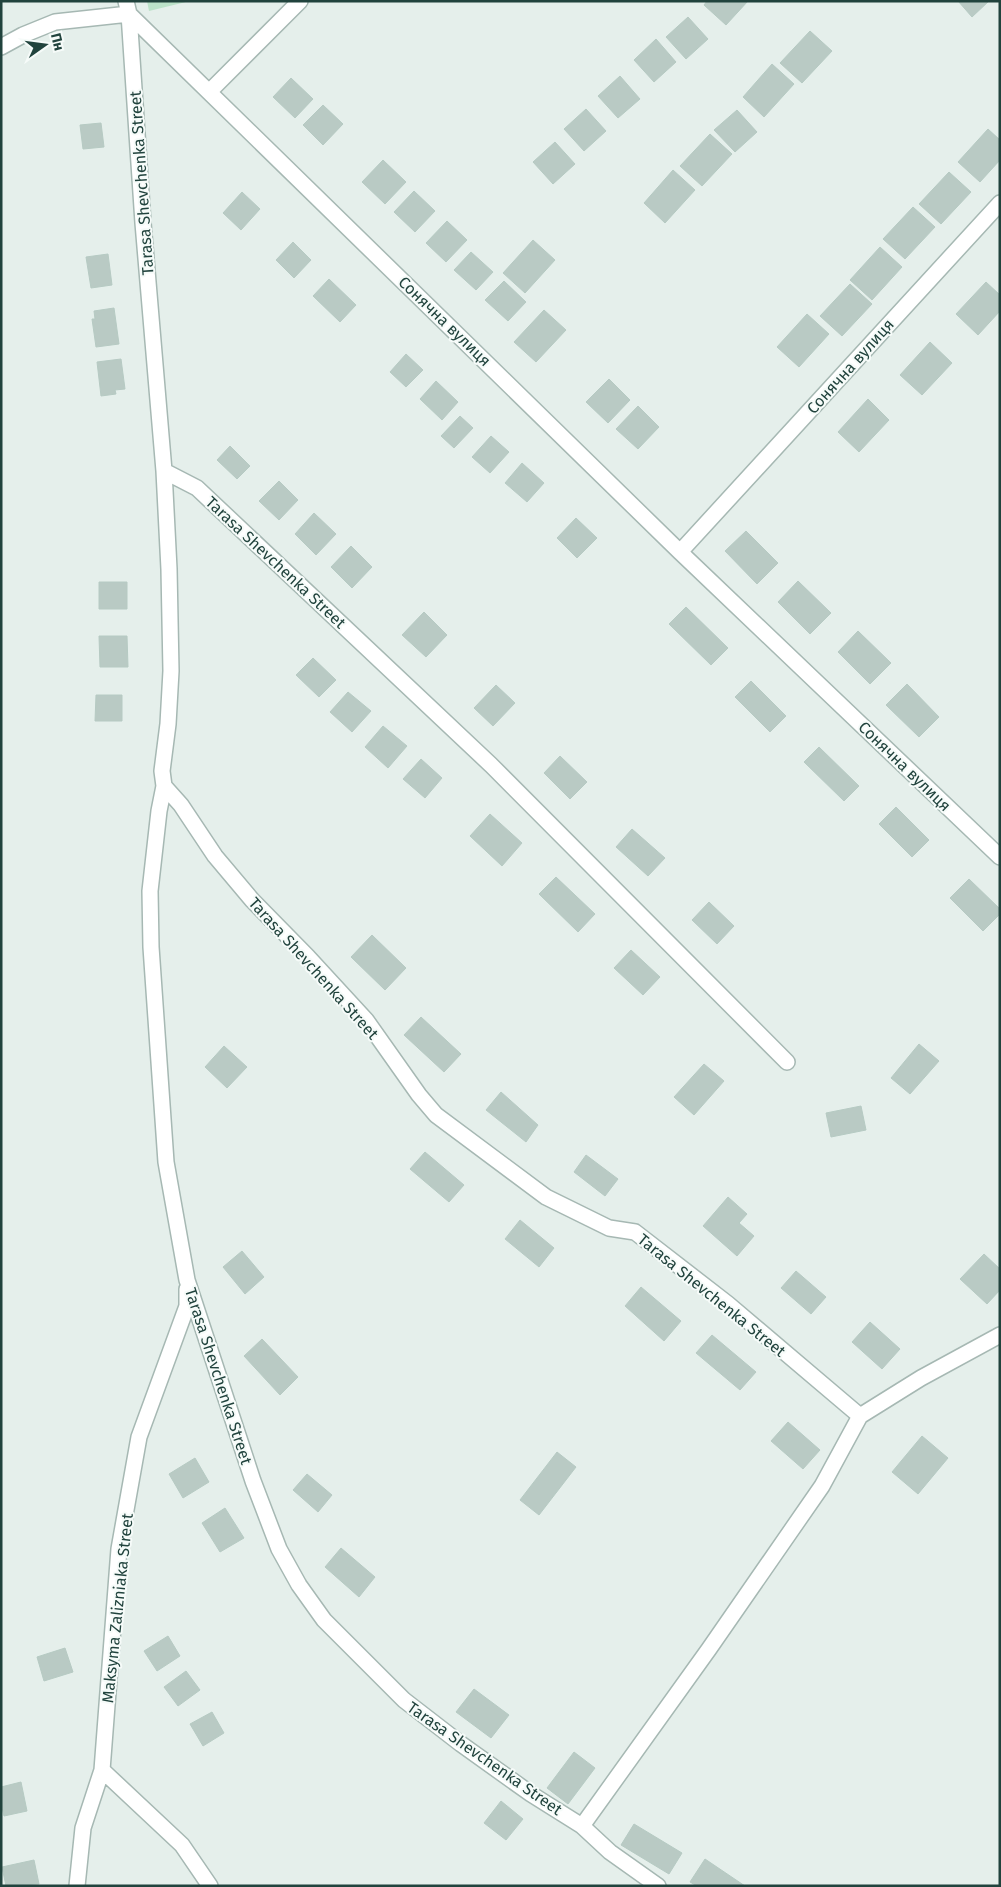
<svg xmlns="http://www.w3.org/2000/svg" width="1001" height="1887" font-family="'Fira Sans',sans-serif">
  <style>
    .green { fill: #bce2c9 }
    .building { fill: #b9cac4; stroke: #b6cac3 }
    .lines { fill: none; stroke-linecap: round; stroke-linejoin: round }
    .minor-casing { stroke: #a6b8b3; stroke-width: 18 }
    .minor { stroke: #fff; stroke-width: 15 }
    .labels { text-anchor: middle; stroke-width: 4; stroke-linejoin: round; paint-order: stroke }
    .street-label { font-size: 16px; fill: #21433d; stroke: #f6fbf9 }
  </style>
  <rect width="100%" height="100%" fill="#e5efeb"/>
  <!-- green -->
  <path class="green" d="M147 1H190L149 11Z"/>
  <!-- building -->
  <path class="building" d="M707 1H748L726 25 704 5Z
    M958 1H989L972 17Z
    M688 17 708 39 686 59 666 37Z
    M810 31 832 51 802 83 780 63Z
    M656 39 676 62 654 82 634 60Z
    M772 64 794 84 764 117 743 97Z
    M620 76 640 99 618 118 598 96Z
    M291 78 313 99 295 118 273 97Z
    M323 105 343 124 323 145 303 125Z
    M586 109 606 131 584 151 564 129Z
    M737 110 757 132 735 152 714 130Z
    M101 123 104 147 83 149 80 125Z
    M988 129 1000 140V160L980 182 958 162Z
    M710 134 732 154 702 186 680 166Z
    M555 142 575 164 553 184 533 162Z
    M383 160 406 182 385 204 362 182Z
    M673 170 695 190 665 223 644 203Z
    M949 172 971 192 941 224 919 204Z
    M414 191 435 211 415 232 394 212Z
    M242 192 260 209 241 230 223 213Z
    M913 207 935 227 905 259 883 239Z
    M447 221 467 240 446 262 426 243Z
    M533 240 555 260 525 293 503 273Z
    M293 242 311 260 294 278 276 260Z
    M880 247 902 267 872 300 850 280Z
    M471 252 493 272 476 290 454 270Z
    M108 254 112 285 91 288 86 257Z
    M329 279 356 305 340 322 313 296Z
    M504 281 526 302 508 321 485 300Z
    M986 282 1000 295V311L978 335 956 314Z
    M850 284 872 304 842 336 820 316Z
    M114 308 119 344 96 347 92 319H95L94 311Z
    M544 310 566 330 536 362 514 342Z
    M807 314 829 334 799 367 777 347Z
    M930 342 952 363 922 395 900 375Z
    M406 354 423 370 406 387 390 372Z
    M121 359 125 389 115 390 116 394 101 396 97 362Z
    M609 379 630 400 608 423 586 402Z
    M436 381 458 402 442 420 420 399Z
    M868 399 889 420 859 452 838 432Z
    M638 406 659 427 638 449 616 429Z
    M460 416 473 428 454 448 441 436Z
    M491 436 509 452 490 473 472 457Z
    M230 446 250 466 237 479 217 460Z
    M522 463 544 483 527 502 505 483Z
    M279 481 298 500 279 520 259 501Z
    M314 513 336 534 316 555 295 534Z
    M576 518 597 538 577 558 557 538Z
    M746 531 778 563 757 584 725 551Z
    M351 546 372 567 352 588 331 567Z
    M798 581 831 613 810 634 778 602Z
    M99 582H127V609H99Z
    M686 607 728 648 711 665 669 624Z
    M424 612 447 635 426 657 402 635Z
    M858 631 891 663 870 684 838 652Z
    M99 636H127L128 667H100Z
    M313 658 336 680 319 697 296 675Z
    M751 681 786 716 770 732 735 697Z
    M907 684 939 717 919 737 886 705Z
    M496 685 515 703 493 726 474 708Z
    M348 692 371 711 352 732 330 712Z
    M96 695H122V721H95Z
    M383 726 407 746 388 768 365 747Z
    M819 747 859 786 844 801 804 762Z
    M560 756 587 782 570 799 544 773Z
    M421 759 442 778 425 798 403 779Z
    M896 807 929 840 912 857 879 824Z
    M490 814 522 843 502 866 470 836Z
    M632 829 665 858 648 876 616 847Z
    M556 877 595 914 578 932 539 894Z
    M969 879 1000 909V914L983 931 950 898Z
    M709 902 734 926 717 944 692 920Z
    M372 935 406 968 385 990 351 957Z
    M631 950 660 977 643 995 614 968Z
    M421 1017 461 1054 444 1072 404 1035Z
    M919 1044 939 1061 910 1094 891 1078Z
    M224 1046 247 1067 227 1088 205 1067Z
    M704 1064 724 1081 694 1115 674 1097Z
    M501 1092 538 1125 526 1142 486 1110Z
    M861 1106 866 1130 831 1137 826 1113Z
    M425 1152 464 1185 449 1202 410 1169Z
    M586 1155 618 1179 605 1196 574 1172Z
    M728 1197 747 1214 739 1223 754 1236 737 1256 703 1226Z
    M520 1220 554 1248 539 1267 505 1239Z
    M242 1251 264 1277 245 1294 223 1267Z
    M984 1254 1000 1269V1290L987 1304 960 1279Z
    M796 1271 826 1297 811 1314 781 1288Z
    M641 1287 681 1321 664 1341 625 1306Z
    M870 1322 900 1349 882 1369 852 1342Z
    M712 1335 756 1372 740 1390 696 1353Z
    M262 1339 298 1377 280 1395 244 1356Z
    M788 1422 820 1450 803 1469 771 1441Z
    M922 1436 948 1458 918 1494 892 1472Z
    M557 1452 576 1467 539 1515 520 1500Z
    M195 1458 209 1482 183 1498 169 1474Z
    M307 1474 332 1495 318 1512 293 1490Z
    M225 1508 244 1538 220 1552 202 1523Z
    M341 1548 375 1577 359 1597 325 1567Z
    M168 1636 180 1656 157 1671 144 1651Z
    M65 1648 73 1672 44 1681 37 1657Z
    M186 1671 200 1690 178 1706 164 1687Z
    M474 1689 509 1715 491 1738 456 1712Z
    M212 1712 224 1733 203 1746 190 1724Z
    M574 1752 595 1768 568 1804 547 1788Z
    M21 1782 27 1811 4 1816 1 1803V1787Z
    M501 1801 523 1819 506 1840 484 1823Z
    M634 1824 682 1853 669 1874 621 1845Z
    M705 1859 745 1886H697L690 1882Z
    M34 1860 39 1884 6 1886 2 1867Z"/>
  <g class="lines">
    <!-- minor casing -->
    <g class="minor-casing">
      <path id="minor" d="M126 1 129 14 143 223 164 471 169 569 171 671 168 724 162 771 164 786 159 811 150 891 151 947 166 1162 187 1280 253 1481 279 1549 299 1585 324 1620 404 1700 461 1744 531 1794 582 1826 610 1852 658 1886
        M129 14 680 552 1000 857
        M1 47 23 35 55 22 129 14
        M209 92 300 1
        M164 471 197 488 491 765 787 1062
        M680 552 1000 203
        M164 786 181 805 215 856 252 900 308 957 366 1020 419 1095 436 1115 546 1197 609 1228 635 1232 728 1304 860 1416
        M102 1770 182 1845 210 1886
        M582 1826 709 1649 822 1486 860 1416 921 1378 1000 1335
        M77 1886 83 1828 102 1770 119 1549 139 1437 187 1306V1289"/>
    </g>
    <!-- minor -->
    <use href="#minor" class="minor"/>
  </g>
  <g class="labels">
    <!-- street labels -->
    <g class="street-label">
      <text transform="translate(141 183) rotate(-94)" y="6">Tarasa Shevchenka Street</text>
      <text transform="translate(445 321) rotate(44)" y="6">Сонячна вулиця</text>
      <text transform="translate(850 366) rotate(-48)" y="6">Сонячна вулиця</text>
      <text transform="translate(276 562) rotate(43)" y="6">Tarasa Shevchenka Street</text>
      <text transform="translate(905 766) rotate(44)" y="6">Сонячна вулиця</text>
      <text transform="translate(314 968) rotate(48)" y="6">Tarasa Shevchenka Street</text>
      <text transform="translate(712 1295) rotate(39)" y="6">Tarasa Shevchenka Street</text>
      <text transform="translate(219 1376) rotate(72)" y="6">Tarasa Shevchenka Street</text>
      <text transform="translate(117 1608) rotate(-84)" y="6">Maksyma Zalizniaka Street</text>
      <text transform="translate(485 1758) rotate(35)" y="6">Tarasa Shevchenka Street</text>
    </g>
  </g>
  <!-- border -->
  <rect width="1001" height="1887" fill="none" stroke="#21433d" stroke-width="5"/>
  <!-- north arrow -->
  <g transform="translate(45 45) rotate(76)" stroke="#f6fbf9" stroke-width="4" paint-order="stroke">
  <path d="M0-4L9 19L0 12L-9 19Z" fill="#21433d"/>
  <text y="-8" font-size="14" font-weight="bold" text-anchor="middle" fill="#21433d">Пн</text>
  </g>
</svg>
